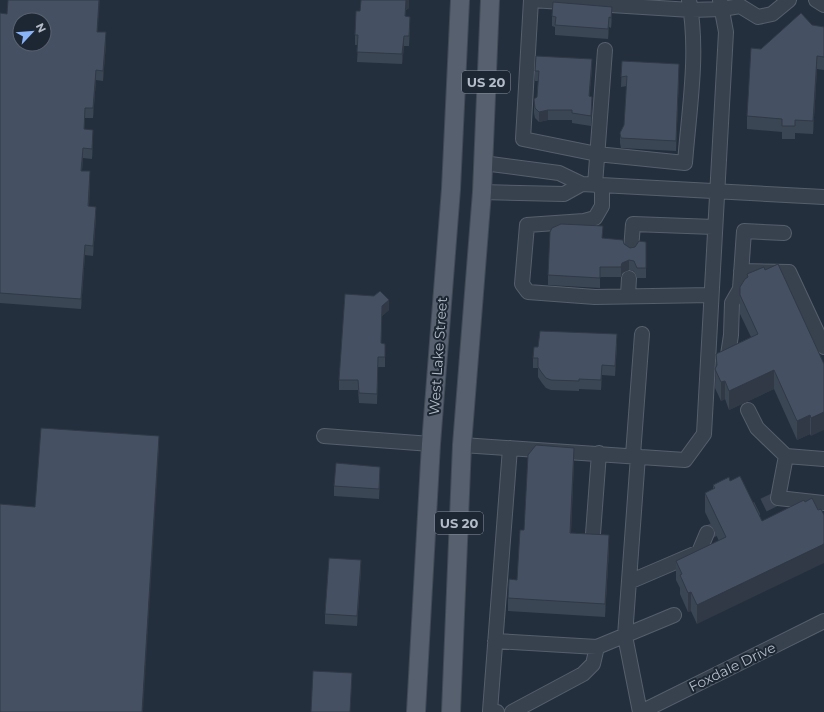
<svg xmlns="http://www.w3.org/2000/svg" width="824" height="712" font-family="Montserrat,sans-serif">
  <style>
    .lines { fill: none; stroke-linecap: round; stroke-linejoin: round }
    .minor-tunnel { stroke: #3a4453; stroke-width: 14; stroke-dasharray: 14 7; stroke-linecap: butt }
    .minor-casing { stroke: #565f6c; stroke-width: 16 }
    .major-casing { stroke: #414a57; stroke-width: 20 }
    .minor { stroke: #38414e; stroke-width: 14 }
    .major { stroke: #56606e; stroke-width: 18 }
    .wall { fill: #3b4654 }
    .shaded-wall { fill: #303945 }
    .building { fill: #455162; stroke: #303945; fill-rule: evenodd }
    .labels { text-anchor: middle; stroke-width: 4; stroke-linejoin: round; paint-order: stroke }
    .shield { fill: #1d2633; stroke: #878f9c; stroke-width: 1 }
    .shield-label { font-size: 13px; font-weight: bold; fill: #b4bcc9 }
    .street-label { font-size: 14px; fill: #b4bcc9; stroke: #1d2633 }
  </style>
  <rect width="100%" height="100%" fill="#242f3e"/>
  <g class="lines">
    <!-- minor-tunnel -->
    <path class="minor-tunnel" d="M707 533 778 498"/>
    <!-- minor casing -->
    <g class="minor-casing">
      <path id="minor" d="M689 0C699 53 689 109 685 163L597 154 523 139 531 0 691 10 722 9 740 6 758 17 772 14 789 0
        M816 0 824 5
        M483 163 559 173 582 184 824 197
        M595 185 605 50
        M602 185V206L595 218 584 221 527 225 522 284 528 292 595 297 711 295
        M482 192 564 194 582 184
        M631 250 633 224 714 227
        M741 271 789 272 824 347
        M628 295 629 278
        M728 355 731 335 732 303 740 289 744 231 784 233
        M748 410 757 428 786 456 824 459
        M324 436 431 444
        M462 445 685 460 704 434 726 32 720 0
        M633 455 642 334
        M638 456 625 636 640 712
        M786 456 778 498 824 503
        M593 534 599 453
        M629 582 699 552 707 533
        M495 641 597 647
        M497 712 490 711 510 448
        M512 712 583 674 593 664 597 647 674 615
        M641 712 824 621"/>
    </g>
    <!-- major casing -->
    <g class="major-casing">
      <path id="major" d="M416 712 431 444 451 189 460 0
        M451 712 462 445 482 192 490 0"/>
    </g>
    <!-- minor -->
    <use href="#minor" class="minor"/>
    <!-- major -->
    <use href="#major" class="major"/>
  </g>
  <!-- wall -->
  <path class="wall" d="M409 0V8L406 10 405 16 410 27 409 46H404L402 64 357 62 358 45H355V35L360 11Z
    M0 13 7 14 97 32 106 43 103 81 96 80 93 118H85L84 129 93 140 92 159 83 158 82 171 90 181 89 206 96 217 93 256 85 255 81 309 0 303Z
    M552 16 612 17 611 28 609 27 608 39 555 35V27L552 26Z
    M812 25 824 27V70L817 69 813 134 795 133V139H782V132L747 129V116Z
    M622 61 679 74 676 151 621 148 620 143V133L624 125 627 86 621 87Z
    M592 69 589 97 592 107 591 126 572 123V120H548L539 122 535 118 534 113V99L537 97 538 81H535V71Z
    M603 238 624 244 630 248 635 247 646 242V278H637L634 271 629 270 622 273 621 277H600V288L548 285V275Z
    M765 270 824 364 811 436 810 434 797 440 774 389 729 410 725 399 721 401 715 388 716 354 751 337 740 314V287L747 278V274Z
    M345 294 389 310 382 316 381 343 385 344V367H378L377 404 359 403 358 390H339V380Z
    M617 344 615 376 602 375 601 390 579 389V391L551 390 546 388 542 383 538 377V368H533V358L538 347Z
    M574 461 571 533 609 549 605 617 508 611V598L517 580 524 530Z
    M380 477 379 499 334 496V486Z
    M730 481 762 521 697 624 691 611 688 612 680 594V588L676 580V561L719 541 705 512V493L713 489V485Z
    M361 570 357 626 325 624V614Z"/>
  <!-- shaded-wall -->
  <path class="shaded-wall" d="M99 0H100L97 42V32Z
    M406 0H409V8L406 10 405 26Z
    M612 7V17L611 28V18Z
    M609 17V27L608 39V29Z
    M106 32V43L103 81V71Z
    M404 36V46L402 64V54Z
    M817 56V69L813 134V121Z
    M592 59V69L589 107V96Z
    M679 64V74L676 151V141Z
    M96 70V80L93 118V108Z
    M85 108V118L84 139V129Z
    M548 110V120L539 122V112Z
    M93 130V140L92 159V149Z
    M83 148V158L81 181V171Z
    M90 171V181L88 216V206Z
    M96 207V217L93 256V246Z
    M85 245V255L81 309V299Z
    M629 260V270L622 273 621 277V267L622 263Z
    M389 300V310L382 316 381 353 382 306Z
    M617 334V344L615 376V366Z
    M378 357V367L377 404V394Z
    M602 365V375L601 390V380Z
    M774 370V389L729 410V391Z
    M725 381V399L721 401V382Z
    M824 412V430L811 436V418Z
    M810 415V434L797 440V421Z
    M159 436V449L143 712H142Z
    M574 448V461L570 546V533Z
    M609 535V549L605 617V604Z
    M824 544V563L697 624V605Z
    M361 560V570L357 626V616Z
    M691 592V611L688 612V593Z
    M352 673V683L350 712Z"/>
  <!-- building -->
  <path class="building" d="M8 0H99L97 32H106L103 71 96 70 93 108H85L84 129 93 130 92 149 83 148 81 171H90L88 206 96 207 93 246 85 245 81 299 0 293V13L7 14ZM20 20H44V44H20Z
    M361 0H406L405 16 410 17 409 36H404L402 54 357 52 358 35H355L356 11H360Z
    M553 2 612 7 611 18 609 17 608 29 555 25 556 17 552 16Z
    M801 13 812 25 824 27V57L817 56 813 121 795 120V126H782V119L747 116 751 48 761 49Z
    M536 56 592 59 589 96 592 97 591 116 572 113V110H548L539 112 535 108 534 99 537 97 539 71H535Z
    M622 61 679 64 676 141 621 138 620 133 624 125 627 76 621 77Z
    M561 224 603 226 602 238 623 240 624 244 630 248 635 247 639 241 646 242V268H637L634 261 629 260 622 263 621 267H600V278L548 275 550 232 552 228Z
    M778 264 824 364V412L811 418 810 415 797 421 774 370 729 391 725 381 721 382 715 369 717 365 716 354 758 334 740 295V287L745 279 748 277 747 274 764 267 765 270Z
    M380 291 389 300 382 306 381 343 385 344V357H378L377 394 359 393 358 380H339L345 294 374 296Z
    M540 331 617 334 615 366 602 365 601 380 579 379V381L551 380 546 378 542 373 538 367V358H533L534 347H538Z
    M41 428 159 436 142 712H0V504L35 507Z
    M536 445 574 448 570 533 609 535 605 604 508 598 509 579 517 580 520 530H524L528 455Z
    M336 463 380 467 379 489 334 486Z
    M740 476 762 521 804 500 805 502 812 498 818 510 821 509 824 515V544L697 605 691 592 688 593 680 575 682 574 676 561 726 537 705 493 715 488 713 485 729 477 730 481Z
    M329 558 361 560 357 616 325 614Z
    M313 671 352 673 350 712H311Z"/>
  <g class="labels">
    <!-- shield labels -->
    <g class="shield">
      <rect x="462" y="71" width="48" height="22" rx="3"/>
      <rect x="435" y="512" width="48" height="22" rx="3"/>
    </g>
    <g class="shield-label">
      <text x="486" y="87">US 20</text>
      <text x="459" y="528">US 20</text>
    </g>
    <!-- street labels -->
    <g class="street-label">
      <text transform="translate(438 356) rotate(-86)" y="5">West Lake Street</text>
      <text transform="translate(732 667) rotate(-26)" y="5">Foxdale Drive</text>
    </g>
  </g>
  <!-- north arrow -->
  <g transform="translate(32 32) rotate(64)"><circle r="19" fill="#1d2633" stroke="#59626f"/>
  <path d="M0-3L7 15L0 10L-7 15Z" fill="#8ab4f8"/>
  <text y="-6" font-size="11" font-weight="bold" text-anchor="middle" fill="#b4bcc9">N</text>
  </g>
</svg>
